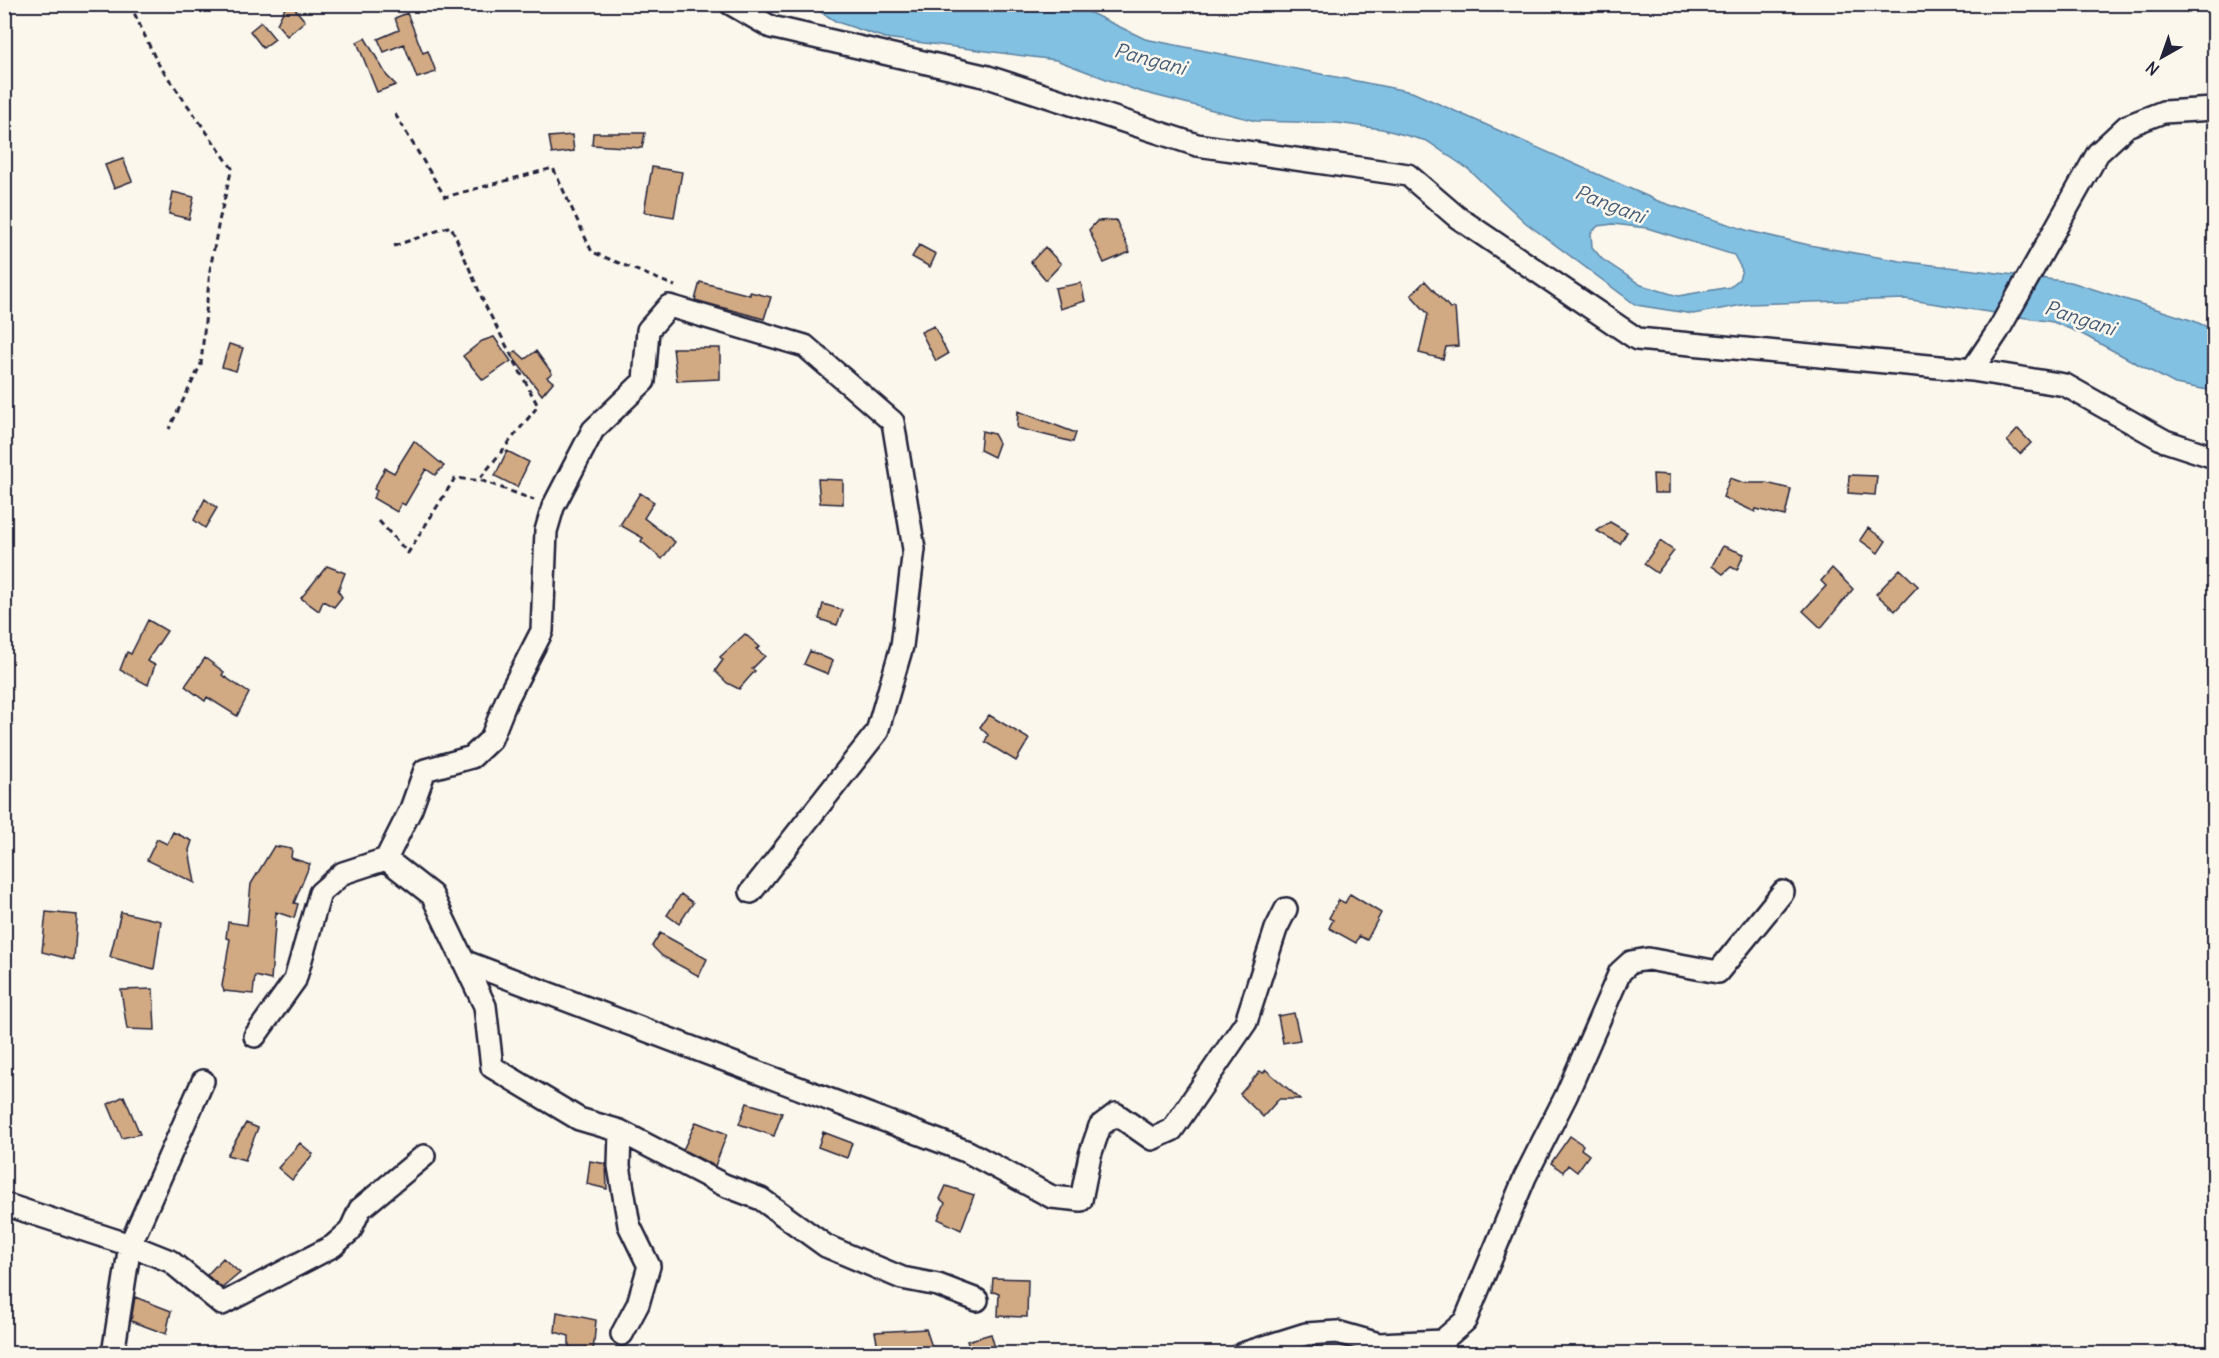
<svg xmlns="http://www.w3.org/2000/svg" width="2219" height="1358" font-family="Delius,sans-serif">
  <style>
    .water { fill: #83c1e3; stroke: #5c81a0; stroke-width: 1.5; fill-rule: evenodd }
    .building { fill: #d1a982; stroke: #22223b; stroke-width: 1.5 }
    .lines { fill: none; stroke-linecap: round; stroke-linejoin: round }
    .minor-casing { stroke: #22223b; stroke-width: 26 }
    .path { stroke: #22223b; stroke-width: 3; stroke-dasharray: 6 4.5; stroke-linecap: butt }
    .minor { stroke: #fbf7ec; stroke-width: 21 }
    .labels { text-anchor: middle; stroke-width: 5; stroke-linejoin: round; paint-order: stroke }
    .water-label { font-size: 20px; font-style: italic; fill: #445a76; stroke: #fbf7ec }
  </style>
  <rect width="100%" height="100%" fill="#fbf7ec"/>
  <filter id="ink" filterUnits="userSpaceOnUse"><feTurbulence type="fractalNoise" baseFrequency=".0167" numOctaves="2"/><feDisplacementMap in="SourceGraphic" scale="12" xChannelSelector="R" yChannelSelector="G"/><feConvolveMatrix kernelMatrix="1 2 1 2 8 2 1 2 1" color-interpolation-filters="sRGB"/></filter>
  <g filter="url(#ink)">
    <!-- water -->
    <path class="water" d="M899 4 1074 5 1145 39 1412 92 1658 201 1749 231 1809 245 1900 261 2071 282 2194 321 2214 330V391L2175 384 2080 333 2053 322 1905 299 1748 304 1693 314 1636 305 1526 223 1468 169 1427 141 1382 129 1337 123 1256 121 1138 91 1056 60 885 38 837 22 809 5ZM1613 224 1647 228 1734 255 1742 270 1739 279 1730 287 1678 296 1641 285 1602 259 1592 247 1591 233 1598 226Z"/>
    <!-- building -->
    <path class="building" d="M287 4H291L305 21 287 36 277 24Z
      M407 13 423 53 428 51 436 72 417 78 404 44 384 52 378 39 399 30 395 18Z
      M261 22 275 39 263 48 250 31Z
      M365 38 387 76 396 85 377 92 357 42Z
      M593 133H645L642 148 592 145Z
      M572 135 574 151 552 154 549 137Z
      M123 159 132 181 114 188 105 165Z
      M652 167 682 172 674 217 644 212Z
      M173 192 194 197 189 219 169 214Z
      M1116 220 1130 252 1104 263 1089 230 1097 221Z
      M919 245 936 254 930 267 912 257Z
      M1045 247 1061 264 1046 280 1031 262Z
      M1425 281 1450 308H1455L1458 346 1446 347 1443 359 1419 353 1428 314 1411 295Z
      M700 282 750 295V292L771 297 764 319 695 300Z
      M1081 283 1085 301 1060 309 1055 288Z
      M934 326 948 354 936 361 921 332Z
      M494 337 511 361 483 380 463 356 482 341Z
      M229 344 243 348 236 371 222 367Z
      M673 348H720V379L677 381Z
      M516 351 525 359 536 351 552 373 547 377 553 382 542 395 511 355Z
      M1018 411 1076 433 1073 442 1017 428Z
      M2018 429 2031 443 2020 454 2007 441Z
      M982 431 994 434 999 443 994 457 980 450Z
      M414 441 444 466 435 475 426 469 405 505 401 503 397 512 373 498 377 491 374 489 385 468 394 473Z
      M507 451 529 462 517 487 495 476Z
      M1653 474 1669 475V493H1654Z
      M1849 475 1877 476 1875 495 1848 493Z
      M1730 478 1744 483H1766L1791 489 1785 516 1756 509 1755 512 1723 497Z
      M818 479 843 480V504L820 503Z
      M640 493 654 502 644 518 675 542 662 559 641 541 643 538 620 525Z
      M205 499 217 508 205 528 194 520Z
      M1610 522 1627 532 1620 544 1597 531Z
      M1868 528 1886 541 1878 553 1860 540Z
      M1660 541 1674 551 1657 573 1644 564Z
      M1723 546 1744 554 1737 570 1731 567 1723 574 1712 566Z
      M327 566 345 573 338 591 342 597 334 607 323 601 319 611 301 598Z
      M1832 568 1853 589 1821 628 1803 611 1826 586 1821 581Z
      M1900 569 1918 586 1895 611 1876 594Z
      M823 604 843 610 837 625 819 619Z
      M148 620 167 631 147 661 155 665 148 685 120 670 127 652 131 654Z
      M745 634 760 647 756 649 765 656 752 669 755 671 739 689 727 683 715 671 723 660 720 657Z
      M810 651 833 661 828 674 804 664Z
      M205 658 224 672 222 675 249 693 237 716 207 697 205 701 185 686Z
      M989 715 1029 739 1016 761 985 742 988 735 980 727Z
      M173 832 192 841 189 850 195 883 147 860 157 839 167 844Z
      M274 846 292 849 291 858 310 864 294 903 298 904 294 918 276 912 271 980 255 976 253 994 224 991 222 986 230 939 226 938 228 922 247 925 251 884Z
      M681 894 693 903 679 924 667 915Z
      M1350 894 1381 913 1367 940 1359 936 1356 943 1329 928 1333 920 1329 918 1339 900 1345 903Z
      M46 912 77 915 74 960 42 952Z
      M121 912 161 921 154 969 110 957Z
      M660 933 707 959 699 976 662 956 652 946Z
      M153 989 155 1030 127 1029 121 990Z
      M1294 1013 1300 1040 1283 1043 1278 1016Z
      M1266 1070 1300 1099H1279L1263 1117 1240 1094 1260 1071 1263 1073Z
      M124 1096 140 1134 122 1138 108 1104Z
      M747 1103 782 1113 774 1136 739 1124Z
      M696 1122 727 1134 715 1166 683 1150Z
      M246 1123 258 1128 245 1160 227 1155Z
      M823 1132 852 1143 847 1158 818 1147Z
      M1570 1136 1583 1145 1581 1149 1589 1155 1577 1172 1568 1165 1563 1172 1551 1163Z
      M300 1143 313 1154 292 1180 278 1168Z
      M590 1161 606 1164 607 1189 587 1184Z
      M946 1186 974 1195 961 1230 938 1219 945 1203 940 1199Z
      M223 1258 240 1273 222 1288 207 1275Z
      M993 1278 1028 1279 1027 1317 998 1316 999 1293 992 1292Z
      M135 1297 171 1311 166 1334 131 1321Z
      M557 1312 596 1320 593 1353 569 1347V1336L555 1332Z
      M926 1329 933 1350 920 1353H879L875 1332Z
      M991 1334 996 1351 971 1353 967 1341Z"/>
    <g class="lines">
      <!-- minor casing -->
      <g class="minor-casing">
        <path id="minor" d="M731 4 771 27 988 77 1197 145 1408 175 1457 217 1637 339 1972 370 2065 385 2165 441 2214 457
          M1972 370 1998 331 2098 153 2127 126 2163 112 2214 109
          M463 961 968 1152 1052 1197 1081 1200 1090 1155 1100 1126 1116 1114 1152 1139 1172 1130 1246 1022 1276 929 1286 909
          M255 1036 295 980 320 893 343 873 386 859
          M620 1131 724 1185 761 1199 826 1246 902 1278 938 1285 977 1300
          M4 1204 130 1245 170 1261 222 1304 333 1246 350 1231 360 1209 424 1156
          M622 1334 638 1304 649 1266 629 1225 619 1166 620 1131 579 1119 492 1067 485 1006 432 895 386 859 411 809 425 770 472 757 491 739 507 699 542 631 546 531 553 507 593 430 644 381 648 330 669 306 805 346 893 422 914 549 902 646 877 732 751 892
          M113 1354 130 1245 203 1081
          M1242 1354 1306 1334 1337 1332 1379 1344 1442 1341 1465 1321 1525 1177 1566 1096 1620 972 1631 962 1648 959 1718 972 1783 892"/>
      </g>
      <!-- path -->
      <path class="path" d="M130 4 157 62 232 168 219 221 210 270 201 364 169 429
        M395 114 445 197 553 168 592 252 675 286
        M394 246 451 226 485 305 538 406 478 481
        M379 521 408 553 455 478 483 481 534 500"/>
      <!-- minor -->
      <use href="#minor" class="minor"/>
    </g>
  </g>
  <g class="labels">
    <!-- water labels -->
    <g class="water-label">
      <text transform="translate(1150 59) rotate(15)" y="7">Pangani</text>
      <text transform="translate(1610 204) rotate(21)" y="7">Pangani</text>
      <text transform="translate(2080 318) rotate(18)" y="7">Pangani</text>
    </g>
  </g>
  <!-- margin -->
  <rect width="2219" height="1358" fill="none" stroke="#fbf7ec" stroke-width="24"/>
  <rect x="12" y="12" width="2195" height="1334" fill="none" stroke="#22223b" stroke-width="2" filter="url(#ink)"/>
  <!-- north arrow -->
  <g transform="translate(2162 57) rotate(220)" stroke="#fbf7ec" stroke-width="4.5" paint-order="stroke">
  <path d="M0-4.5L10 22L0 15L-10 22Z" fill="#22223b"/>
  <text y="-9" font-size="16" font-weight="bold" text-anchor="middle" fill="#22223b">N</text>
  </g>
</svg>
